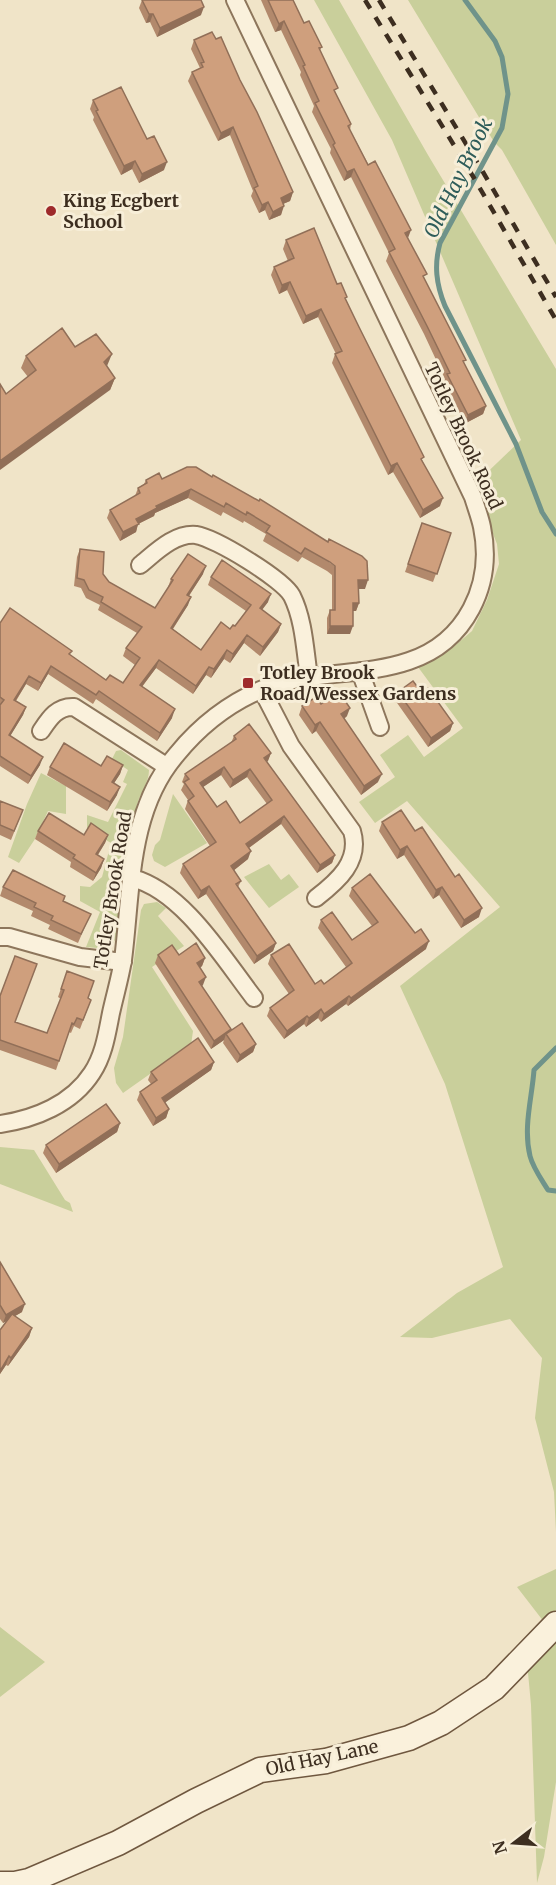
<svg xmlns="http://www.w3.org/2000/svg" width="556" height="1885" font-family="Merriweather,serif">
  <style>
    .green { fill: #c9cf9b }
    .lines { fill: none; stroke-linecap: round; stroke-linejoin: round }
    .stream { stroke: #6f938a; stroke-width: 5 }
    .street-casing { stroke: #8d765c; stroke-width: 20 }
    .secondary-casing { stroke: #6f573f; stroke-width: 27 }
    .street { stroke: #faf1dc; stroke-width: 16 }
    .secondary { stroke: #faf1dc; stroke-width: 24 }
    .rail { stroke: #3d2e20; stroke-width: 4.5; stroke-dasharray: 10 10; stroke-linecap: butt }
    .wall { fill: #b2896c; fill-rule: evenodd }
    .shaded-wall { fill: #916f58 }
    .building { fill: #cf9f7d; stroke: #916f58; stroke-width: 1.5; fill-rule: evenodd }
    .poi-dot { fill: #9e2a2b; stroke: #f7eed8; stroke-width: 2 }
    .labels { text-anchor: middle; stroke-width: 6; stroke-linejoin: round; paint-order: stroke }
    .poi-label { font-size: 18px; font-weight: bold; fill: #3d2e20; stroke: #f7eed8; text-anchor: start }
    .street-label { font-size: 18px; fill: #3d2e20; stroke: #f7eed8 }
    .water-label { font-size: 20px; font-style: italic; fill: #2f5d5a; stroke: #f7eed8 }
  </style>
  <rect width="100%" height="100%" fill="#f0e4c8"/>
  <!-- green -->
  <path class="green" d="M314 0H339L428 155 556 369V1532L554 1492 535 1418 542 1358 510 1319 432 1338 400 1337 457 1293 503 1267 445 1084 400 986 500 907 407 801 375 823 359 802 395 777 380 755 408 735 424 757 463 728 418 667 451 649 472 631 487 600 499 564 497 544 474 485 521 440 392 140Z
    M408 0H556V245L502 150 494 142Z
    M121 750 149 770C149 783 140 793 137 805 130 830 125 856 121 882 119 903 124 933 109 949L86 947 100 912 80 901V886L90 887 102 877 111 843 87 829V815L108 822 127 784 123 782 128 770 112 759 116 751Z
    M41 773 66 786V814L48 811 35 839 19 863 8 857 27 804Z
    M173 794 207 843 165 867 154 861 152 855 155 845 160 840Z
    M269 864 281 880 289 874 299 887 269 908 244 877Z
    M157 902 166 908 158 916 184 946 152 967 193 1031 191 1045 123 1093 116 1083 114 1068 123 1037 141 910 144 904Z
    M0 1147 34 1150 65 1200 70 1203 73 1212 0 1184Z
    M556 1569V1610L544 1622 517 1587Z
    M0 1627 45 1662 0 1697Z
    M556 1632V1782L544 1857 537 1883 531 1705 527 1662Z"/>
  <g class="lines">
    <!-- stream -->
    <path class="stream" d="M465 0 495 41 502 57 508 94 502 128 440 243C434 265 436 284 445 306L516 444 542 512 556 534
      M556 1048 534 1070C532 1098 523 1127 530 1156 533 1168 542 1180 548 1190L556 1191"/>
    <!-- street casing -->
    <g class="street-casing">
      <path id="street" d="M140 565C155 553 174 533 196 535 215 538 283 579 292 596 304 620 305 651 309 677
        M360 671 380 727
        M262 690 291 746 352 831C361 861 338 881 316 898
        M41 731C49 719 57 706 74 707L166 766
        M132 878C183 891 223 958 254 998
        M0 937H9L80 957 123 962
        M0 1124C35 1119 72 1104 92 1073 104 1055 107 1033 111 1013 115 995 120 978 123 960 132 890 128 810 177 754 200 726 229 703 263 689 311 670 362 677 409 661 466 642 494 585 482 527 480 517 476 507 473 497L235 0"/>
    </g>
    <!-- secondary casing -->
    <g class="secondary-casing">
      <path id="secondary" d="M0 1884H15L29 1881 118 1843 196 1801 260 1770 326 1761 409 1738 441 1723 494 1688 556 1624"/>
    </g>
    <!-- street -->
    <use href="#street" class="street"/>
    <!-- secondary -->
    <use href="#secondary" class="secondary"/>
    <!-- rail -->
    <path class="rail" d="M365 0 474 178 556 320
      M379 0 483 172 556 297"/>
  </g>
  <!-- wall -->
  <path class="wall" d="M142 0 201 15 157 37 150 22 146 23 139 8Z
    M261 0H293L304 23 322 47 320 50 336 94 351 124 350 130 408 238 425 280 464 364 486 406 483 414 464 424 444 383 445 379 424 334 386 261 389 253 351 177 344 181 330 153 331 149 312 112 314 106 300 75 301 72 281 30 275 32Z
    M216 39 240 80 293 192 290 201 283 204 281 215 269 220 265 210 259 213 251 196 253 191 230 135 218 141 188 81 192 72 200 68 191 49 194 40Z
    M93 100 147 139 164 170 139 183 132 169 121 175 93 120 94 117 90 109Z
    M286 240 337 284 346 300 423 462 440 506 420 518 393 472 388 475 332 363 335 354H336L318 317 303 324 287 290 279 294 271 275 274 267 288 261 283 249Z
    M75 347 107 367 115 378 110 390 6 394 28 377 21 368 26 356Z
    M213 475 365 589H358L359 603 356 611H353L350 634H327V618L330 610H332V575L327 571 302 557 298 562 263 541 266 534 244 521 243 523 223 512 221 516 188 498 155 513 154 516 138 524 136 532 120 541 107 518 110 510 135 496 138 488 144 484 146 480 162 479 212 477Z
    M422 523 451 533 433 582 405 572Z
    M80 549 103 574 109 582 155 608 169 588 168 587 171 579 203 574 189 596 188 605 173 629 201 650 235 626 246 611 208 585 211 577 268 602 262 610 281 624 278 632 260 656 244 643 230 663 224 659 211 678 206 675 193 694 156 668 142 687 172 718 157 741 96 699 93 704 48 674 38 691 26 684 16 701 26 707 23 715 10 736 40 765 28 784 0 766V623L70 655 106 680 123 683 135 665 123 656 126 648 137 633 98 610 100 605 86 598 81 588 74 586 77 557Z
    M398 692 422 693 453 723 450 731 428 747 395 700Z
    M302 706 347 716 344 719 378 782 361 795 316 731 312 734 299 715Z
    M234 736 271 753 267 762 335 855 332 863 317 873 281 824 249 848 248 859 234 870 241 881 238 887 276 943 273 951 254 964 206 894 198 899 180 873 183 864 210 846 185 809 188 800 181 790 184 784 182 782 185 774 231 743ZM221 775 230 788 247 777 267 804 240 823 217 807 203 787Z
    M123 765 120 774 114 783 117 795 107 811 47 775 50 767Z
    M0 801 23 810 11 840 0 835Z
    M382 822 415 831 479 917 461 928 439 895 433 899 404 855 397 859 379 831Z
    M38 831 84 835H108L105 843 98 855 104 859 101 868 93 881 70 867 71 862 35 839Z
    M3 887 65 896 64 901 87 922 78 943 48 929 50 925 31 916 33 911 0 896Z
    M352 888 426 949 348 1006 346 1004 321 1022 318 1018 306 1027 304 1024 284 1039 267 1016 270 1008 289 994 268 964 271 955 315 984H324L346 967 318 928 321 920 352 940 372 926 349 896Z
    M158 955H179L205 958 202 966 200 968 203 985 202 986 230 1031 256 1044 253 1052 237 1063 223 1043 224 1040 211 1049 155 963Z
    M67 971 88 998 91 1000 80 1029 74 1026 71 1033 69 1032 56 1070 0 1050V996L15 1022 47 1033 61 999 58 997Z
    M214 1062 211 1070 165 1102 169 1109 166 1118 153 1126 137 1100 140 1092 151 1084 148 1080 151 1072Z
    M120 1123 117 1132 56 1173 43 1153 46 1145Z
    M0 1262 22 1312 15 1316 32 1328 29 1337 8 1366 6 1365 0 1374V1330L7 1321 3 1323 0 1319Z"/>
  <!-- shaded-wall -->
  <path class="shaded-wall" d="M204 7 201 15 157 37 160 28Z
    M149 14H153L150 22 146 23Z
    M284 21 281 30 275 32 279 24Z
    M233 127 230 135 218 141 221 133Z
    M135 161 132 169 121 175 124 166Z
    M167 162 164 170 139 183 142 174Z
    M354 169 351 177 344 181 347 172Z
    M293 192 290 201 278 206 281 198Z
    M268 202 265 210 259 213 262 205Z
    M284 206 281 215 269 220 273 212Z
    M411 230 408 238 405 233Z
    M290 282 287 290 279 294 282 285Z
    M321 309 318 317 303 324 306 316Z
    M112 354 107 366 104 362Z
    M115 378 110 390 0 470V461Z
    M486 406 483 414 464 424 468 415Z
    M397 463 393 472 388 475 391 466Z
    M191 489 188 498 155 513 154 516 138 524 136 532 120 541 123 532 136 519 156 506Z
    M443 498 440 506 420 518 423 510Z
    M206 566 203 574 184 603 187 595Z
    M358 580H368L365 589H355Z
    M271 594 268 602 257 616 260 608Z
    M191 597 188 605 168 636 171 628Z
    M353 603H359L356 611H350Z
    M281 624 278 632 260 656 263 647Z
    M330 626H353L350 634H327Z
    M247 635 244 643 230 663 233 654Z
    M227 650 224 659 211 678 214 669Z
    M159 660 156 668 137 693 140 685Z
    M51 666 48 674 38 691 41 683Z
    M209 667 206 675 193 694 196 686Z
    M29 676 26 684 11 708 14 700Z
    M26 707 23 715 6 743 9 735Z
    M350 708 347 716 338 723 341 714Z
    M175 709 172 718 157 741 160 733Z
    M320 722 316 731 312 734 315 725Z
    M453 723 450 731 428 747 431 738Z
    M271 753 268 761 261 766 264 758Z
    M43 757 40 765 28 784 31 776Z
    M123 765 120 774 109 791 112 782Z
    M224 767 221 775 197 791 200 783Z
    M250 769 247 777 230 788 233 780Z
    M382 774 378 782 361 795 364 786Z
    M120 787 117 795 107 811 110 802Z
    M284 816 281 824 243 852 246 844Z
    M108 835 105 843 93 862 96 854Z
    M407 846 404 855 397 859 400 850Z
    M251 851 248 859 228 875 231 866Z
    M335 855 332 863 317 873 320 865Z
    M104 859 101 868 93 881 96 873Z
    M209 886 206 894 198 899 201 891Z
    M442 887 439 895 433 899 436 890Z
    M482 908 479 917 461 928 464 920Z
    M429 941 426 949 348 1006 351 998Z
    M276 943 273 951 254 964 257 956Z
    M205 958 202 966 194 972 197 963Z
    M206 977 203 985 196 990 199 982Z
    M349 996 346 1004 321 1022 324 1014Z
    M321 1009 318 1018 306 1027 309 1018Z
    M307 1016 304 1024 284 1039 287 1031Z
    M231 1029 228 1037 226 1034 224 1040 211 1049 214 1041Z
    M256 1044 253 1052 237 1063 240 1055Z
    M214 1062 211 1070 159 1107 162 1098Z
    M169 1109 166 1118 153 1126 156 1118Z
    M120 1123 117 1132 56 1173 59 1164Z
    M25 1304 22 1312 3 1323 6 1315Z
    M32 1328 29 1337 8 1366 11 1358Z
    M9 1356 6 1365 0 1374V1371Z"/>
  <!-- building -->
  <path class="building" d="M142 0H201L204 7 160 28 153 14H149Z
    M268 0H293L304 23 309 21 322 47 319 48 338 88 334 90 351 124 348 126 368 165 375 161 411 230 405 233 427 274 423 276 466 360 463 361 486 406 468 415 447 374 450 373 427 326 389 252 395 249 354 169 347 172 333 145 335 143 315 103 319 101 303 66 305 65 284 21 279 24Z
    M212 32 216 39 221 37 240 80 257 112 293 192 281 198 284 206 273 212 268 202 262 205 254 188 258 186 233 127 221 133 192 72 203 67 201 63 204 62 194 40Z
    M121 87 147 139 154 136 167 162 142 174 135 161 124 166 96 111 98 110 93 100Z
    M314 228 337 284 341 283 347 297 345 298 359 327 424 457 421 459 443 498 423 510 397 463 391 466 335 354 342 351 321 309 306 316 290 282 282 285 274 267 294 258 286 240Z
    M62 328 75 347 96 334 112 354 104 362 115 378 0 461V384L6 394 36 370 26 356Z
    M187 467H196L212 477 213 475 259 501 260 499 328 542 329 539 362 556 367 561 368 580H358L359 603H353V626H330V610H335V566L330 562 305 548 301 554 266 532 270 526 247 512 246 515 226 503 224 507 191 489 156 506 157 508 136 519 139 524 123 532 110 510 140 493 138 488 147 483 146 480 159 473 162 479Z
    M422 523 451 533 437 574 408 564Z
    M80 549 104 552 103 574 109 582 155 608 173 580 171 579 188 554 206 566 187 595 191 597 171 628 201 650 221 622 230 629 233 625 235 626 251 605 211 577 222 560 271 594 260 608 281 624 263 647 247 635 233 654 227 650 214 669 209 667 196 686 159 660 140 685 175 709 160 733 99 691 96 695 51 666 41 683 29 676 14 700 26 707 9 735 43 757 31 776 0 756V705L4 700 0 697V623L10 608 72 651 69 654 106 680 110 675 123 683 140 658 126 648 142 627 101 602 103 597 89 590 84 580 77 578Z
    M413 681 422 693 428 688 453 723 431 738 398 692Z
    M339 692 350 708 341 714 382 774 364 786 320 722 315 725 302 706 316 697 321 704Z
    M249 724 271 753 264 758 335 855 320 865 284 816 246 844 251 851 231 866 241 881 236 884 276 943 257 956 209 886 201 891 183 864 216 842 188 801 194 796 184 782 189 779 185 774 236 739 234 736ZM224 767 233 780 250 769 272 800 240 823 226 801 217 807 200 783Z
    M64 743 101 766 107 756 123 765 112 782 120 787 110 802 50 767Z
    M0 801 23 810 14 831 0 825Z
    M401 810 415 831 422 827 455 877 459 874 482 908 464 920 442 887 436 890 407 846 400 850 382 822Z
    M49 813 84 835 91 823 108 835 96 854 104 859 96 873 73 858 75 855 38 831Z
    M13 870 65 896 63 901 91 914 81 934 51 920 53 916 34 907 36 903 3 887Z
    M370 874 415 933 421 929 429 941 351 998 349 996 324 1014 321 1009 309 1018 307 1016 287 1031 270 1008 294 990 271 955 289 944 315 984 321 980 324 984 352 963 321 920 332 912 352 940 378 922 352 888Z
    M196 943 205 958 197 963 206 977 199 982 231 1029 214 1041 158 955 172 945 179 955Z
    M15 956 37 964 15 1022 47 1033 64 990 61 989 67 971 94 981 88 998 91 1000 83 1020 77 1018 74 1024 72 1023 59 1061 0 1040V996Z
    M242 1023 256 1044 240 1055 226 1034Z
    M198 1038 214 1062 162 1098 169 1109 156 1118 140 1092 157 1080 151 1072Z
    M106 1104 120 1123 59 1164 46 1145Z
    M0 1262 25 1304 6 1315 0 1305Z
    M12 1314 32 1328 11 1358 9 1356 0 1371V1330Z"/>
  <!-- markers -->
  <g class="poi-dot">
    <circle cx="51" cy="211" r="6"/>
    <rect x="242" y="677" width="12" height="12" rx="3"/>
  </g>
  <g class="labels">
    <!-- poi labels -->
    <g class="poi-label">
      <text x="63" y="207">King Ecgbert<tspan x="63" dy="21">School</tspan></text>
      <text x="260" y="679">Totley Brook<tspan x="260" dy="21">Road/Wessex Gardens</tspan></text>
    </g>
    <!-- street labels -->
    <g class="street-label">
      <text transform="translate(463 436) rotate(65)" y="6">Totley Brook Road</text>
      <text transform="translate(113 890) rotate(-81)" y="6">Totley Brook Road</text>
      <text transform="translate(322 1758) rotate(-12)" y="6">Old Hay Lane</text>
    </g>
    <!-- water labels -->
    <g class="water-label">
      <text transform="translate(458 178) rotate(-64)" y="7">Old Hay Brook</text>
    </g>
  </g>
  <!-- north arrow -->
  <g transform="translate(514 1843) rotate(253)" stroke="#f7eed8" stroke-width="4.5" paint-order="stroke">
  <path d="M0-4.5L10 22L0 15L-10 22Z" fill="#3d2e20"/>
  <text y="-9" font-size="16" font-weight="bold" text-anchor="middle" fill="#3d2e20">N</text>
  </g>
</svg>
